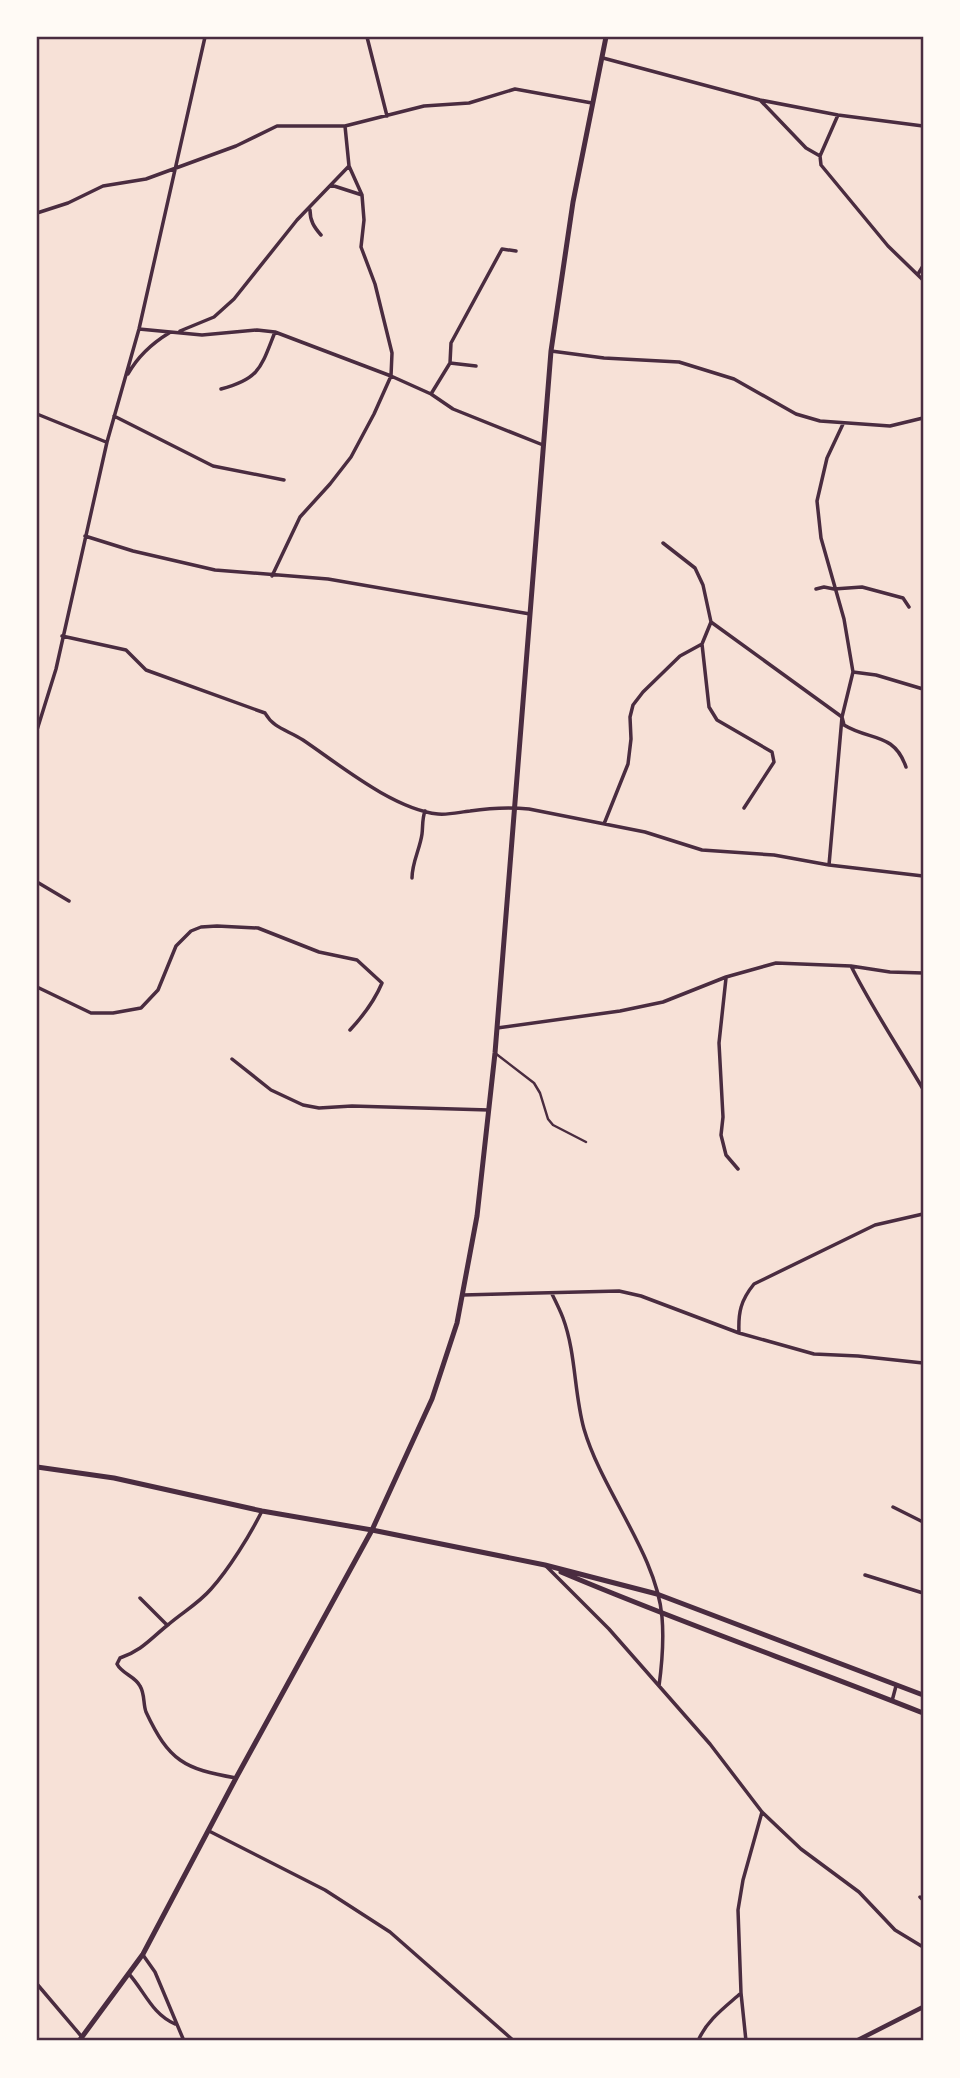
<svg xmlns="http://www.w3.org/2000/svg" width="960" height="2078" font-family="'Libre Baskerville',serif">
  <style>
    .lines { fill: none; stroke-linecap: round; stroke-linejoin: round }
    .pedestrian { stroke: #4a2c40; stroke-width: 2.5 }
    .minor { stroke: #4a2c40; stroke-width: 3.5 }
    .tertiary { stroke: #4a2c40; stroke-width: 4.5 }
    .secondary { stroke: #4a2c40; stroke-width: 5 }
    .primary { stroke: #4a2c40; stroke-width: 5 }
    .neatline { fill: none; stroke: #4a2c40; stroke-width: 2.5 }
  </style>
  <rect width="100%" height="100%" fill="#f7e1d7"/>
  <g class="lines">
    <!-- pedestrian -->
    <path class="pedestrian" d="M495 1053 534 1083 540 1093 548 1119 553 1125 586 1142"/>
    <!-- minor -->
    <path class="minor" d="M367 37 387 116
      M603 58 760 100 838 115 923 126
      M761 101 806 148 820 156
      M838 115 820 156 821 165 888 246 923 280
      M331 185 362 195
      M310 210C310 221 314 227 321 235
      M37 213 68 203 103 186 146 179 236 146 277 126H345L424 106 469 103 515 89 592 103
      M918 274 923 266
      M139 329 202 335 257 330 275 332 391 376 431 394 453 409 543 445
      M180 331 214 317 234 299 297 220 349 166
      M551 351 604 358 679 362 734 379 796 414 820 421 890 426 923 418
      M450 363 476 366
      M128 374C138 356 151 344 169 333
      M221 389C260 379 261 367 275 332
      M431 394 450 363 451 343 502 249 516 251
      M37 414 106 442
      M114 416 213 466 284 480
      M85 536 133 551 215 570 328 579 530 614
      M272 576 300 517 330 484 351 457 374 414 391 376 392 353 375 284 361 247 364 220 362 195 349 166 345 126
      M816 589 824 587 834 589 862 587 903 598 909 607
      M711 622 842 717 844 725C870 741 894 732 906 767
      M62 636 126 650 146 670 265 713C274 729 288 730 303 740 340 765 393 809 438 814 449 815 460 812 470 811 490 808 510 807 529 809L645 832 702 850 774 855 829 865 923 876
      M702 644 709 707 717 720 772 752 774 762 744 808
      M853 672 876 675 923 689
      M37 730 56 669 107 442 139 329 205 37
      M604 824 628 764 631 739 630 717 633 705 643 692 680 656 702 644 711 622 703 585 695 568 663 543
      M829 865 842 717 853 672 844 619 821 538 817 501 827 458 843 424
      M412 878C412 862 420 849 422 834 423 826 422 819 425 811
      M37 882 69 901
      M851 966C872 1008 899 1048 923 1089
      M726 978 719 1043 723 1117 721 1135 726 1155 738 1169
      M37 987 91 1013H113L141 1008 158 990 176 946 191 931 201 927 217 926 258 928 319 952 357 960 382 983C374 1002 364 1015 350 1030
      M497 1028 620 1011 663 1002 726 977 776 963 851 966 890 972 923 973
      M232 1059 271 1090 303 1105 319 1108 352 1106 489 1110
      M552 1294C556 1302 560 1310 563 1318 576 1353 574 1393 584 1429 602 1491 657 1555 662 1617 664 1640 662 1664 659 1686
      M463 1295 619 1291 641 1296 739 1333 814 1354 858 1356 923 1363
      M739 1333C738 1312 741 1300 754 1284L875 1225 923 1214
      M893 1507 923 1522
      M545 1565 609 1629 710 1744 762 1812 801 1849 859 1892 895 1930 923 1947
      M865 1575 923 1593
      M140 1598 167 1625
      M892 1701 896 1686
      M236 1778C184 1769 169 1761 146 1712 143 1704 145 1694 140 1686 135 1676 122 1674 117 1664L120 1658C143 1650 151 1638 169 1624 183 1612 199 1603 211 1589 229 1569 250 1535 262 1511
      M209 1831 325 1890 390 1932 514 2041
      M920 1897 923 1900
      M143 1955 155 1972 184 2041
      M129 1974C145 1992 152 2014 175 2024
      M37 1984 82 2037
      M741 1993 738 1910 743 1880 762 1812
      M698 2041C707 2020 724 2008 741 1993L746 2041"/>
    <!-- tertiary -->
    <path class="tertiary" d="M856 2041 923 2007"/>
    <!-- secondary -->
    <path class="secondary" d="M372 1530 545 1565 657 1594 923 1695
      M561 1572C681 1623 803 1665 923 1713"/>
    <!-- primary -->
    <path class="primary" d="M37 1467 114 1478 262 1511 372 1530
      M79 2041 143 1954 236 1778 372 1530 432 1399 457 1323 477 1216 495 1053 551 351 573 202 606 37"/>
  </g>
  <!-- border -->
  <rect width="960" height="2078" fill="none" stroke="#fffaf5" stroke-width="77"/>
  <rect x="38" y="38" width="884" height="2001" class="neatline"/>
</svg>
